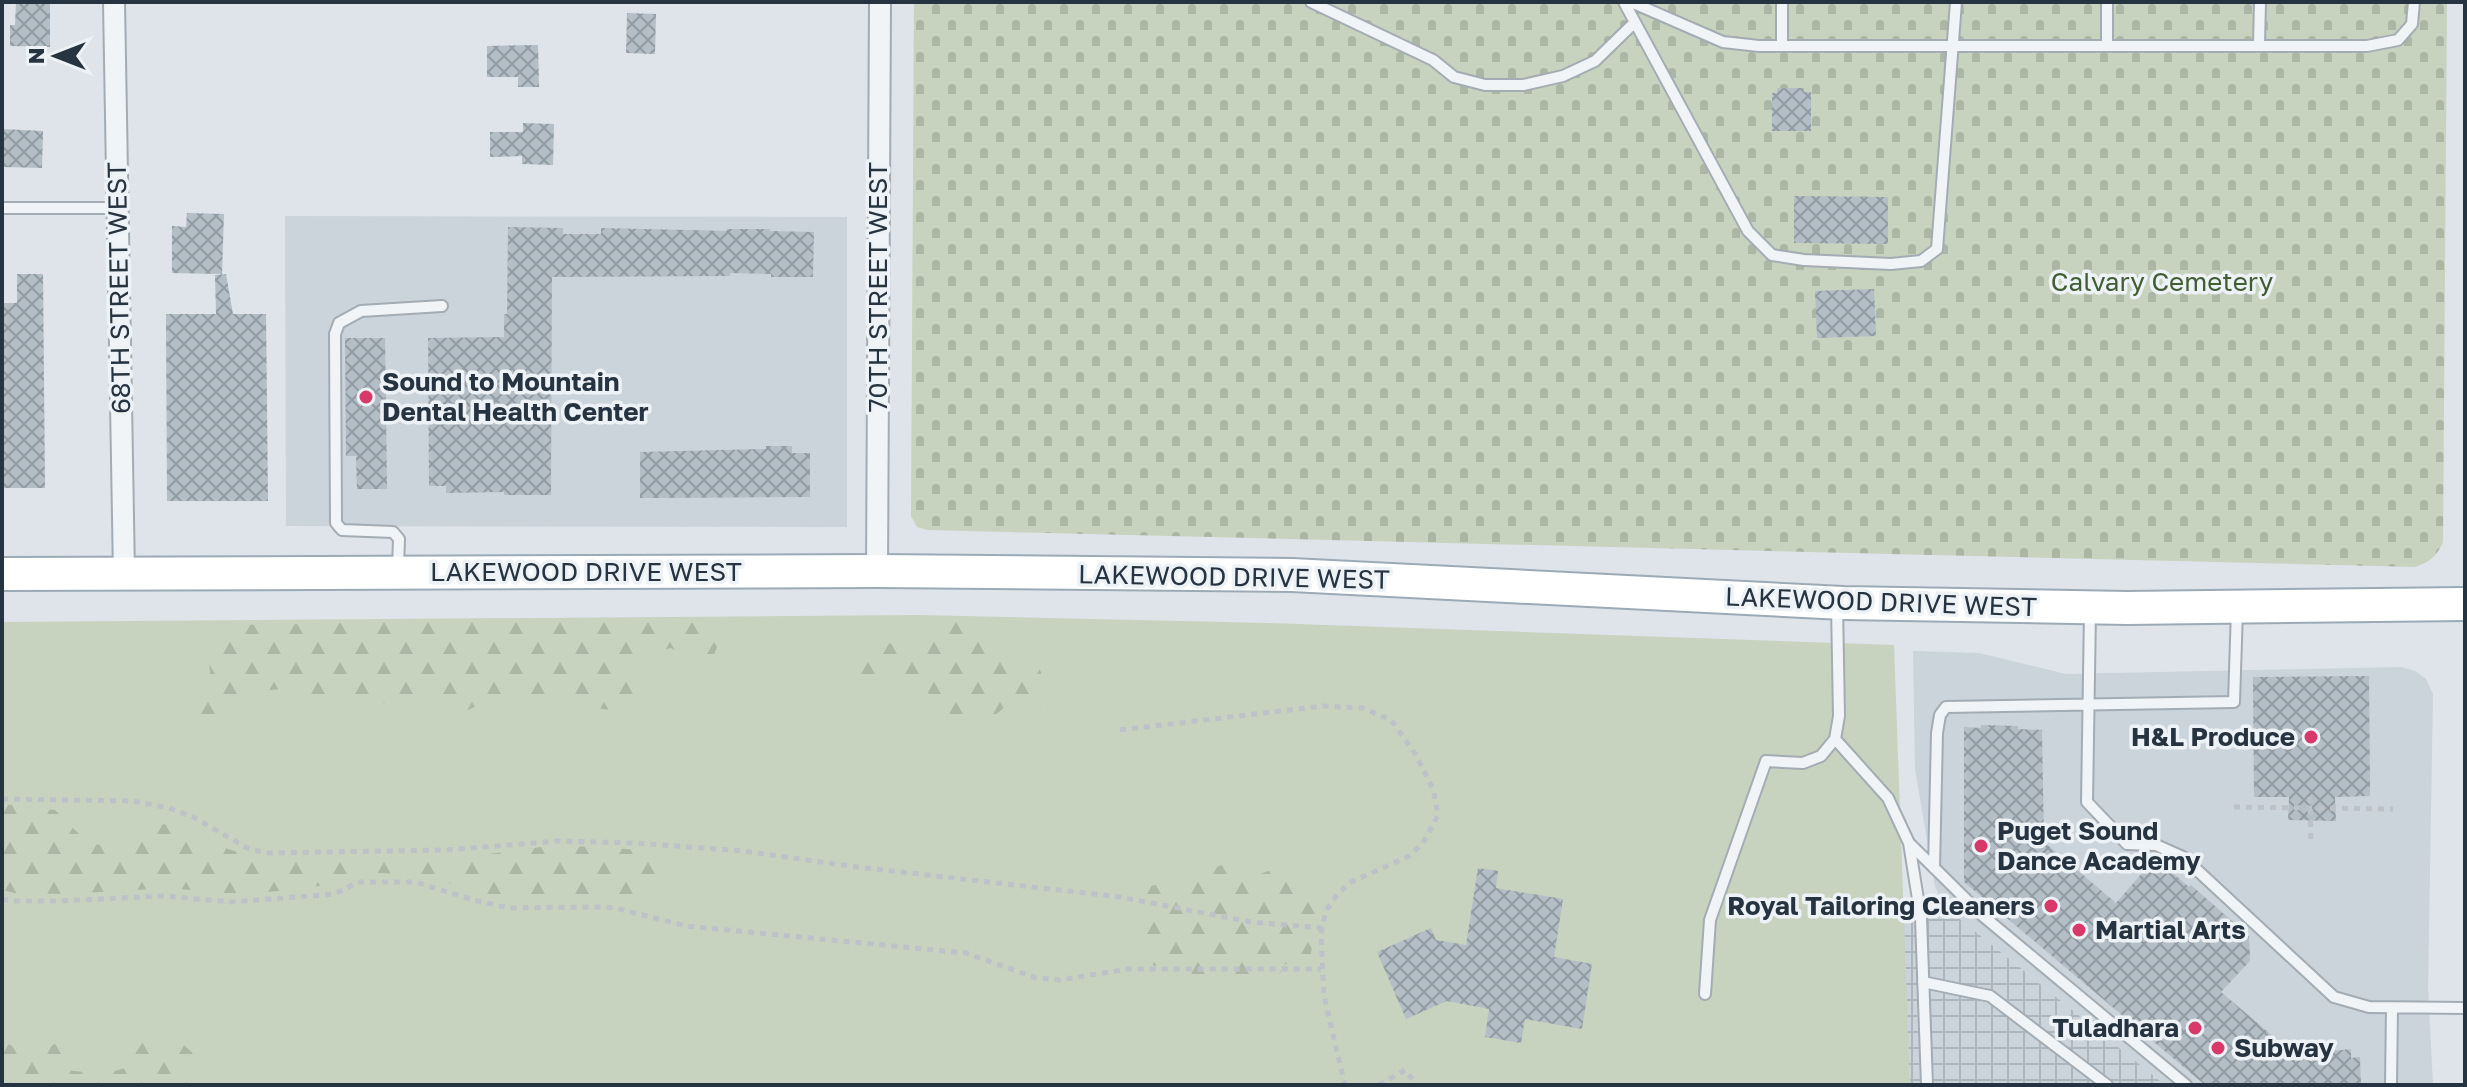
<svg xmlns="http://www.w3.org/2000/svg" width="2467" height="1087" font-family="'Golos Text',sans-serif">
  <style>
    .built { fill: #cbd3db }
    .industrial { fill: url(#industrial-grid) }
    .green { fill: #c7d3be }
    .forest { fill: url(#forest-firs) }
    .cemetery { fill: url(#cemetery-stones) }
    .building { fill: url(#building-cross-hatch) }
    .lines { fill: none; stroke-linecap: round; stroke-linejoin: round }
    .service-casing { stroke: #a3acb3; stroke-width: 14 }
    .minor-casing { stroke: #a3acb3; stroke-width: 24 }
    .primary-casing { stroke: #9caab5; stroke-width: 36 }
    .path { stroke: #bcc2c8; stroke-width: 5; stroke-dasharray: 6 6; stroke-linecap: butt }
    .service { stroke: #f1f4f7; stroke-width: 10 }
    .minor { stroke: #f1f4f7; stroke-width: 20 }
    .primary { stroke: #fff; stroke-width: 32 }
    .poi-dot { fill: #d9386a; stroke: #edf2f6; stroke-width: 3 }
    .labels { text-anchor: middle; stroke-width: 7; stroke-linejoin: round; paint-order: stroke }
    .park-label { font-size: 26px; fill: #415d32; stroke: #edf2f6 }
    .street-label { font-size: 26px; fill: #263441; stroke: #edf2f6 }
    .poi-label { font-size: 26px; font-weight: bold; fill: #263441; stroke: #edf2f6; text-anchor: start }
  </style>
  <defs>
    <pattern id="industrial-grid" width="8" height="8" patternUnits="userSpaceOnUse" patternTransform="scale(2)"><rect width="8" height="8" fill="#cbd3db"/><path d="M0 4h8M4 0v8" fill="none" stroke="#aeb6bd"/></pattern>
    <pattern id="forest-firs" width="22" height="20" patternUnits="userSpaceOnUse" patternTransform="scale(2)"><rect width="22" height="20" fill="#c7d3be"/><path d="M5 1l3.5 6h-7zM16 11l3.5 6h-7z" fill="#abb6a4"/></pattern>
    <pattern id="cemetery-stones" width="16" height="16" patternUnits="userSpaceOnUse" patternTransform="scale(2)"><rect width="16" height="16" fill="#c7d3be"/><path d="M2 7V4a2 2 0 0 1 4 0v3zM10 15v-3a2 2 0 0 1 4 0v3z" fill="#abb6a4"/></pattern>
    <pattern id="building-cross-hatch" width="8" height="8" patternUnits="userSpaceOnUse" patternTransform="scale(2)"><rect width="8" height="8" fill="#b4bec6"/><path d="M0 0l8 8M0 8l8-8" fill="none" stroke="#929ba2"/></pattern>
  </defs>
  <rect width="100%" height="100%" fill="#dee4e9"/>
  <!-- built -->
  <path class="built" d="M285 216 847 217V527L286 526Z
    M1913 651 1979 653 2066 674 2401 667 2415 671 2426 679 2433 694 2428 988 2433 1085H2165L1945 907 1935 887 1915 769Z"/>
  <!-- industrial -->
  <path class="industrial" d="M1945 907 2165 1085H1910L1903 919Z"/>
  <!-- green -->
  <path class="green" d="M919 615 1268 623 1894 645 1910 1085H2V622Z"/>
  <!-- forest -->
  <path class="forest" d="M955 620 977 621 991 636 994 649 1004 655 1035 659 1044 679 1041 708 1025 711 1010 703 989 720H956L922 687 884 679 845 682 841 670 861 659 868 639 893 644 913 643 926 627Z
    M413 622 706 623 713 629 719 642 713 657 690 660 671 648 646 654 634 672 644 692V708L617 711 542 700 516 701 495 706H477L461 713 440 710 427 698 414 694C395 705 380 704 358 703L350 691 333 688 320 700 305 706 290 688 235 694 215 715 202 720 197 700 211 683 209 660 223 649 225 625Z
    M2 804 55 810 89 844 116 845 124 837 162 824 180 827 228 849 264 859 466 857 556 845 662 851 670 870 661 888 645 901 572 896 534 900 498 897 421 875 379 873 348 875 328 884 303 889 253 893H222L170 888 65 894 15 893 2 890Z
    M1226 864 1249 878C1257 876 1266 871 1274 870 1294 867 1310 892 1319 906L1310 959 1300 964H1285L1279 975 1271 981H1238L1185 977 1137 959 1150 925 1146 910 1148 887Z
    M172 1034 198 1058 200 1085H2V1041L32 1056 60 1041 72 1060 65 1070 104 1074 125 1068 143 1042Z"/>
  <!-- cemetery -->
  <path class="cemetery" d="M914 2H2447L2443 542C2436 557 2430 562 2415 567L927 530 917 527 911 516Z"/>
  <!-- building -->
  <path class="building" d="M16 2H50V47L10 46V25H15Z
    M627 13 656 14 655 54 626 53Z
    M538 45 539 87H518V77H487V46Z
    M1777 88H1804V92H1811V131H1772V93H1777Z
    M523 123 554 124 553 165 522 164V156L490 157V132H523Z
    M2 129 43 131 42 168 2 167Z
    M1794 196 1888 197V244L1794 243Z
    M187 213 224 214 222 274 172 273V226L186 227Z
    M508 227 563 228V234H601V228L727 231V229H770V231L814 232 813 277H771V274L730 273V276L552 277 551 495H504V492L446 493V486H429L428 338 504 337V314H507Z
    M17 274H43L45 488H2V303H17Z
    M226 274 233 314H266L268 501H167L166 314H216L215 275Z
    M1874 289 1876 336 1817 338 1815 291Z
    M345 338H385L387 489H357L356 456H346Z
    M766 446H792V453H810V497L640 498V452L766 449Z
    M2369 676 2370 796 2335 797 2336 821 2288 820 2289 797H2254L2253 677Z
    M1981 725 2018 726V729L2042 730 2044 842 2116 903 2144 871 2168 869 2189 887 2191 885 2249 936 2250 961 2221 992 2295 1055 2351 1049V1058L2360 1057 2361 1085H2205L1964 882V727L1981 728Z
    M1478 868 1498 871 1496 888 1563 899 1554 957 1592 964 1582 1029 1525 1019 1521 1043 1485 1037 1489 1009 1447 1001 1406 1019 1377 952 1431 928 1436 940 1466 945Z"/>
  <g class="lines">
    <!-- service casing -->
    <g class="service-casing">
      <path id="service" d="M1311 2 1433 60 1454 77 1485 85H1523L1563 76 1595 61 1634 23
        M1624 2 1748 231 1772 255 1804 260 1891 264 1921 261 1937 249 1956 2
        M1631 2 1723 42 1759 46H2367L2398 40 2412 24 2414 2
        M2259 44 2260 2
        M2107 45V2
        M1782 46V2
        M2 208H117
        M398 567 399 539 393 532 342 530 336 523 335 334 339 323 361 311 442 306
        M2090 611 2087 802 2127 844 2156 845 2183 857 2334 997 2369 1007 2465 1008
        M1835 739 1888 798 1909 843 1921 918 1927 1085
        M1909 843 1983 916 2186 1085
        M1934 868 1937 733 1940 715 1946 707 2234 702 2237 610
        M1923 982 1990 996 2107 1085
        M1705 994 1710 920 1766 761 1803 763 1821 756 1835 739 1839 716 1837 605
        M2391 1085 2392 1008"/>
    </g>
    <!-- minor casing -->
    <g class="minor-casing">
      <path id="minor" d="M114 2 124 574
        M877 571 880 2"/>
    </g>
    <!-- primary casing -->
    <g class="primary-casing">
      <path id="primary" d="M2 574 877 571 1292 575 1843 603 2127 608 2465 604"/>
    </g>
    <!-- path -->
    <path class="path" d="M1120 730 1323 706 1363 708 1391 720 1416 755 1433 789 1438 815 1423 843 1409 856 1349 883 1336 896 1326 911 1321 933 1324 996 1345 1085
      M2310 797 2311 845
      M2 799 133 801 169 808 195 818 247 848 267 853 447 850 558 841 636 843 743 851 857 867 1120 897 1251 922 1322 928
      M2234 807 2393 809
      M2 899 12 901H59L164 896 231 902 335 894 358 882H415L477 901 510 908 597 907 615 908 686 926 966 953 1036 978 1060 980 1128 969H1321
      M1379 1085 1405 1070 1417 1085"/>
    <!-- service -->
    <use href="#service" class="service"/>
    <!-- minor -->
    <use href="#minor" class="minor"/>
    <!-- primary -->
    <use href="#primary" class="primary"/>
  </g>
  <!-- markers -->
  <g class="poi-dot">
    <circle cx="366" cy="397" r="8"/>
    <circle cx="2311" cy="737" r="8"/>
    <circle cx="1981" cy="846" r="8"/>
    <circle cx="2051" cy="906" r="8"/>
    <circle cx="2079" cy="930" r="8"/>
    <circle cx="2195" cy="1028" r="8"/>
    <circle cx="2218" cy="1048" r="8"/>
  </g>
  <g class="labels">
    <!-- park labels -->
    <g class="park-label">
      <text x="2162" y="291">Calvary Cemetery</text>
    </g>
    <!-- street labels -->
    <g class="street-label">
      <text transform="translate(878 287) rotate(-90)" y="9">70TH STREET WEST</text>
      <text transform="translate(119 288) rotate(-91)" y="9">68TH STREET WEST</text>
      <text x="586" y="581">LAKEWOOD DRIVE WEST</text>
      <text transform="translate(1234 577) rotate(1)" y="9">LAKEWOOD DRIVE WEST</text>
      <text transform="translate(1881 602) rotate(2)" y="9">LAKEWOOD DRIVE WEST</text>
    </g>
    <!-- poi labels -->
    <g class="poi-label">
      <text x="382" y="391">Sound to Mountain<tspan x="382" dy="30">Dental Health Center</tspan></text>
      <text x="2295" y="746" text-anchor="end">H&amp;L Produce</text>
      <text x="1997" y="840">Puget Sound<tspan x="1997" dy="30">Dance Academy</tspan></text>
      <text x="2035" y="915" text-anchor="end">Royal Tailoring Cleaners</text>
      <text x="2095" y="939">Martial Arts</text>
      <text x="2179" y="1037" text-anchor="end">Tuladhara</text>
      <text x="2234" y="1057">Subway</text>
    </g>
  </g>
  <!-- border -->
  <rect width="2467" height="1087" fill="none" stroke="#263441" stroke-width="8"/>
  <!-- north arrow -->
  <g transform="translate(56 56) rotate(270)" stroke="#edf2f6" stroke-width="6" paint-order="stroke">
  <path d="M0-6L14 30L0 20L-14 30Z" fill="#263441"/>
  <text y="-12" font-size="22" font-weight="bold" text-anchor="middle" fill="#263441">N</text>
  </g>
</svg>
